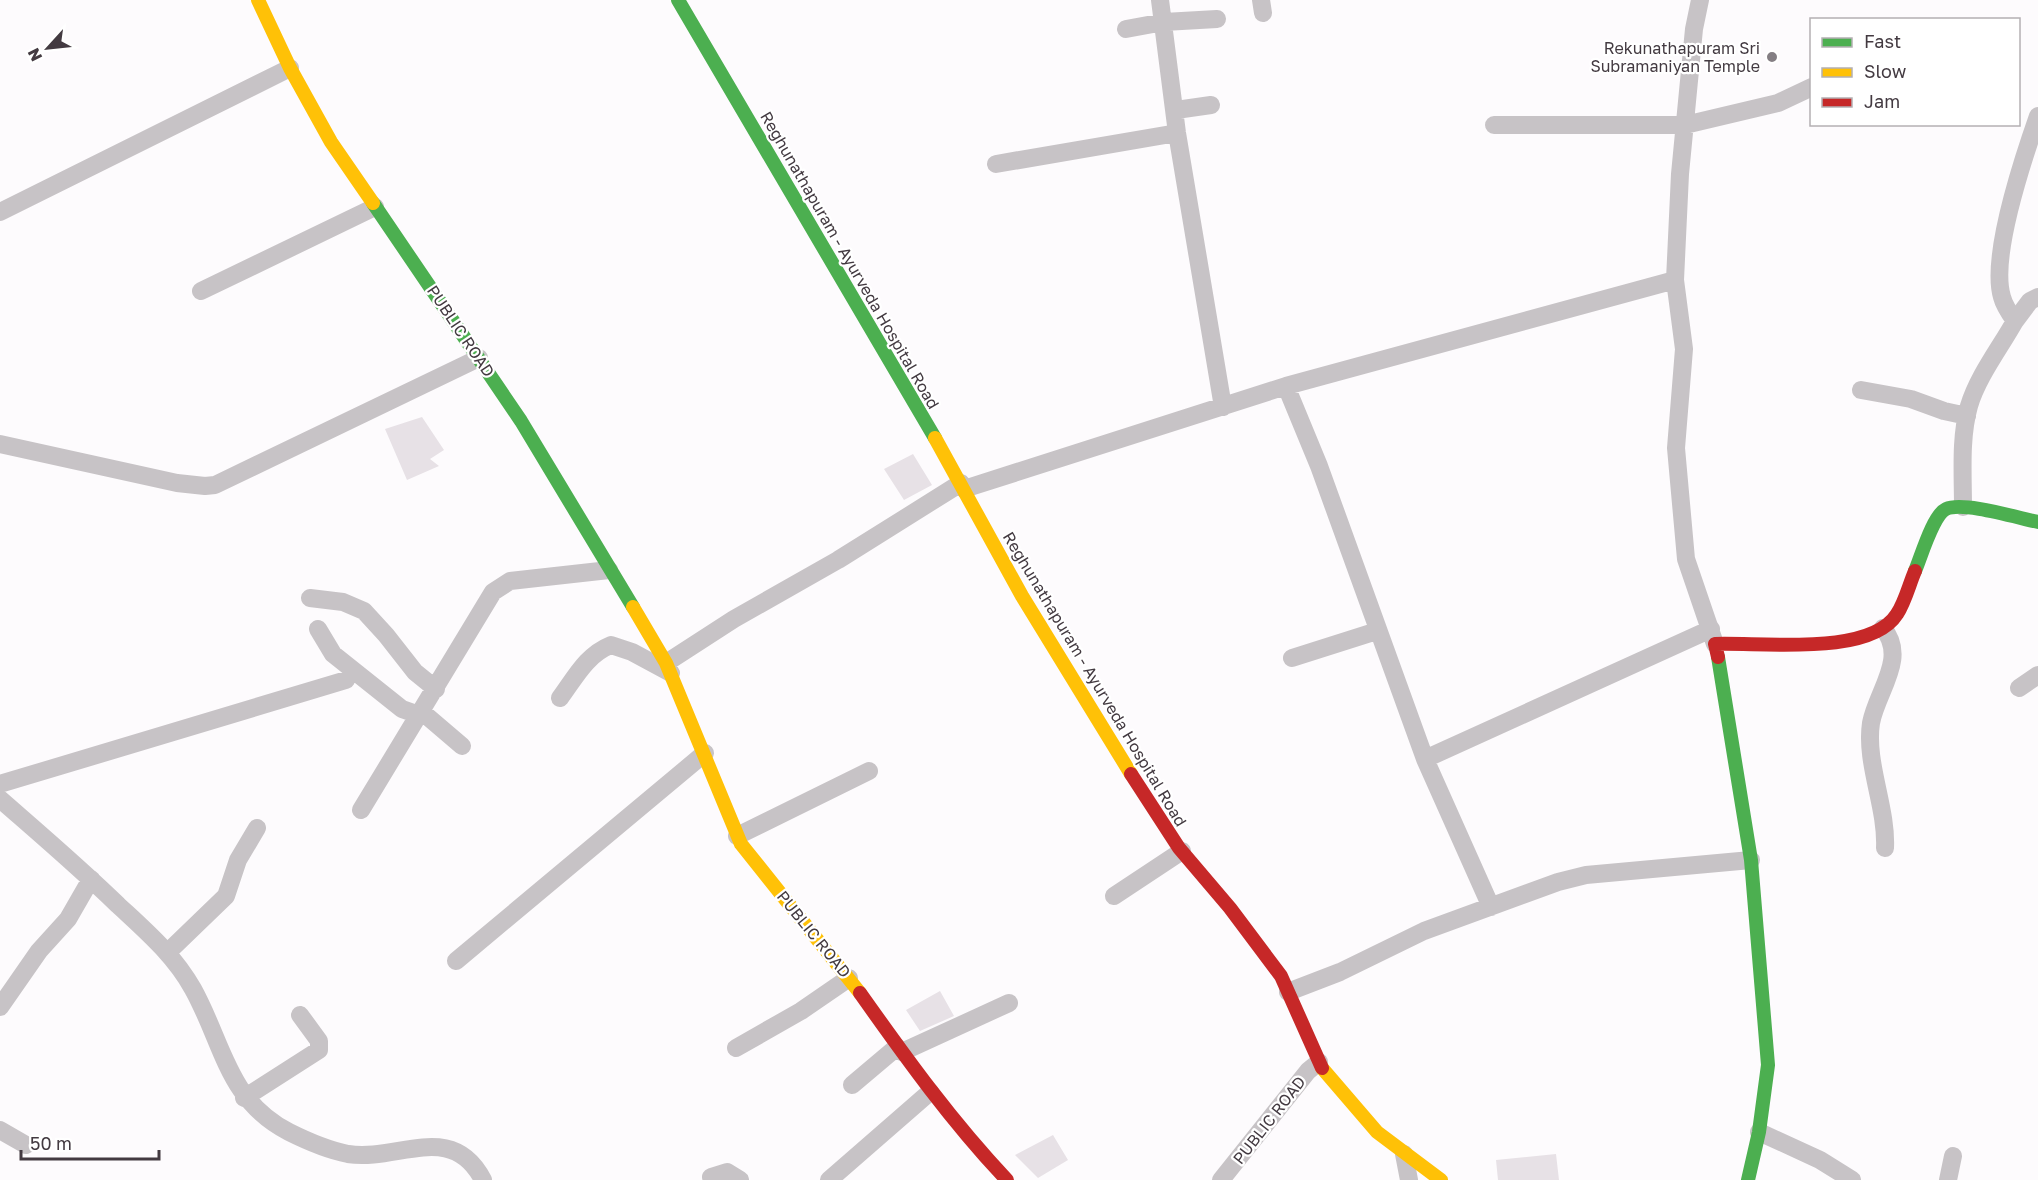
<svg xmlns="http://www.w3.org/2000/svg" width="2038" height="1180" font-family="'Golos Text',sans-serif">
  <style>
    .building { fill: #e7e1e6 }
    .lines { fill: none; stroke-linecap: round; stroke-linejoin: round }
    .street { stroke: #c7c3c6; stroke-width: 18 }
    .fast { stroke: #4caf50; stroke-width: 14 }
    .slow { stroke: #ffc107; stroke-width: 14 }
    .jam { stroke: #c62828; stroke-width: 14 }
    .poi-dot { fill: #847e83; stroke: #fff; stroke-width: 2 }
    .labels { text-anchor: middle; stroke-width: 4.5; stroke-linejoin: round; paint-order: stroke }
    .poi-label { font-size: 16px; fill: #433a41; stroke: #fff; text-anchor: end }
    .street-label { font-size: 16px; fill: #433a41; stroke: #fff }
  </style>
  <rect width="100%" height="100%" fill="#fdfbfd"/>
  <!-- building -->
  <path class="building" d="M422 417 444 450 430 459 439 466 407 480 385 429Z
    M913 454 932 485 904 500 884 469Z
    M940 991 954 1016 920 1031 906 1010Z
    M1053 1135 1068 1160 1038 1178 1015 1155Z
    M1556 1154 1559 1180H1498L1496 1160Z"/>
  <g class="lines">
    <!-- street -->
    <path class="street" d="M1160 0 1177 133 1223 407
      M1261 0 1263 13
      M1700 0 1694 29 1680 174 1675 280 1684 349 1676 448 1686 559 1715 644
      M1126 29 1164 22 1217 19
      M1176 110 1211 105
      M2038 116C2024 156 1990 257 2002 297 2004 305 2010 314 2015 321L2030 301 2038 297
      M1494 125H1685L1778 103 1812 87
      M996 164 1177 133
      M0 212 290 68
      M201 291 375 207
      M1286 386 1319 466 1425 759 1491 907
      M1861 390 1911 399 1944 411 1967 416
      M0 444 177 483 205 486 215 485 479 358
      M964 489 1286 386 1675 280
      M1963 507C1963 474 1960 438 1969 406 1978 376 2000 348 2015 321
      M310 598 343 602 364 611 386 635 415 672 436 689
      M1883 628C1908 658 1877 691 1871 723 1865 763 1887 807 1885 848
      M318 629 333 654 402 709 419 715
      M1292 658 1377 631
      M666 663 734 619 838 560 961 483
      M2019 688 2038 675
      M560 698C575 678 586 655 611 645L632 652 671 673
      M421 711 462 746
      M1425 759 1711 629
      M0 784 346 680
      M0 799C40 834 80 868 118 905 146 931 174 955 193 989 224 1045 227 1100 289 1132 307 1141 328 1150 348 1154 398 1162 452 1120 483 1180
      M361 810 493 592 510 581 609 570
      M737 836 869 771
      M1114 896 1182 851
      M168 952 226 896 238 860 257 828
      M456 961 705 753
      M1288 992 1340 972 1424 931 1558 882 1586 875 1751 860
      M0 1007 39 951 68 919 91 879
      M736 1048 801 1011 849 978
      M902 1052 1009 1003
      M852 1085 897 1047
      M244 1098 319 1050V1041L300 1015
      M0 1130 26 1145
      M1759 1132 1820 1160 1852 1180
      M1404 1154 1409 1180
      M711 1177 727 1172 740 1180
      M829 1180 930 1092
      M1221 1180 1308 1071 1319 1062
      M1948 1180 1953 1156"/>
    <!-- fast -->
    <path class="fast" d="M678 0 935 438
      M373 203 521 421 633 607
      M1915 571C1921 557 1933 515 1946 509 1963 501 2018 518 2038 522
      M1718 657 1751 860 1768 1065 1759 1132 1748 1180"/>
    <!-- slow -->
    <path class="slow" d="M258 0 290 68 331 142 373 203
      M935 438 1022 596 1131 774
      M633 607 666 663 741 844 860 993
      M1322 1068 1377 1132 1441 1180"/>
    <!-- jam -->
    <path class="jam" d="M1718 657 1715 644C1760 642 1870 657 1897 614 1905 602 1909 585 1915 571
      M1131 774 1179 848 1230 908 1281 976 1322 1068
      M860 993C906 1058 952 1122 1007 1180"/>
  </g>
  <!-- markers -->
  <circle class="poi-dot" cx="1772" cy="57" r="6"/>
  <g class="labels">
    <!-- poi labels -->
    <g class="poi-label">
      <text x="1760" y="54">Rekunathapuram Sri<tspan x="1760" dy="18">Subramaniyan Temple</tspan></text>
    </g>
    <!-- street labels -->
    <g class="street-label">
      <text transform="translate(850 260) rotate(60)" y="6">Reghunathapuram - Ayurveda Hospital Road</text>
      <text transform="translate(461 331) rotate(56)" y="6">PUBLIC ROAD</text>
      <text transform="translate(1095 679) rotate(59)" y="6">Reghunathapuram - Ayurveda Hospital Road</text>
      <text transform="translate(814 934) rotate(51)" y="6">PUBLIC ROAD</text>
      <text transform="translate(1269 1120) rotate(-52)" y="6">PUBLIC ROAD</text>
    </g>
  </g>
  <!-- legend -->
  <rect x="1810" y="18" width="210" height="108" fill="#ffffff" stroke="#b4b0b3" stroke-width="1.5"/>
  <rect x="1822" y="38" width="30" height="9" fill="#4caf50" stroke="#b4b0b3" stroke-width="1.5"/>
  <text x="1864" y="48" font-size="18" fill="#433a41">Fast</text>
  <rect x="1822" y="68" width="30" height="9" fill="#ffc107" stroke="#b4b0b3" stroke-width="1.5"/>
  <text x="1864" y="78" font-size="18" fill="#433a41">Slow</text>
  <rect x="1822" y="98" width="30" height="9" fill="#c62828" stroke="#b4b0b3" stroke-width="1.5"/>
  <text x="1864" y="108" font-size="18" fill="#433a41">Jam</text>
  <!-- north arrow -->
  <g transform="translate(48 48) rotate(243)" stroke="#ffffff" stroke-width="4.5" paint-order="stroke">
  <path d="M0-4.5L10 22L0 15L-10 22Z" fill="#433a41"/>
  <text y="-9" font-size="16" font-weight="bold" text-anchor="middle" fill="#433a41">N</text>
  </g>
  <!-- scale -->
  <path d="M21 1150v9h138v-9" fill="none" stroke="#433a41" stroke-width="3"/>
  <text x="30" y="1150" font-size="18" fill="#433a41" stroke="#ffffff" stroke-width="4.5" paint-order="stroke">50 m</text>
</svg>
